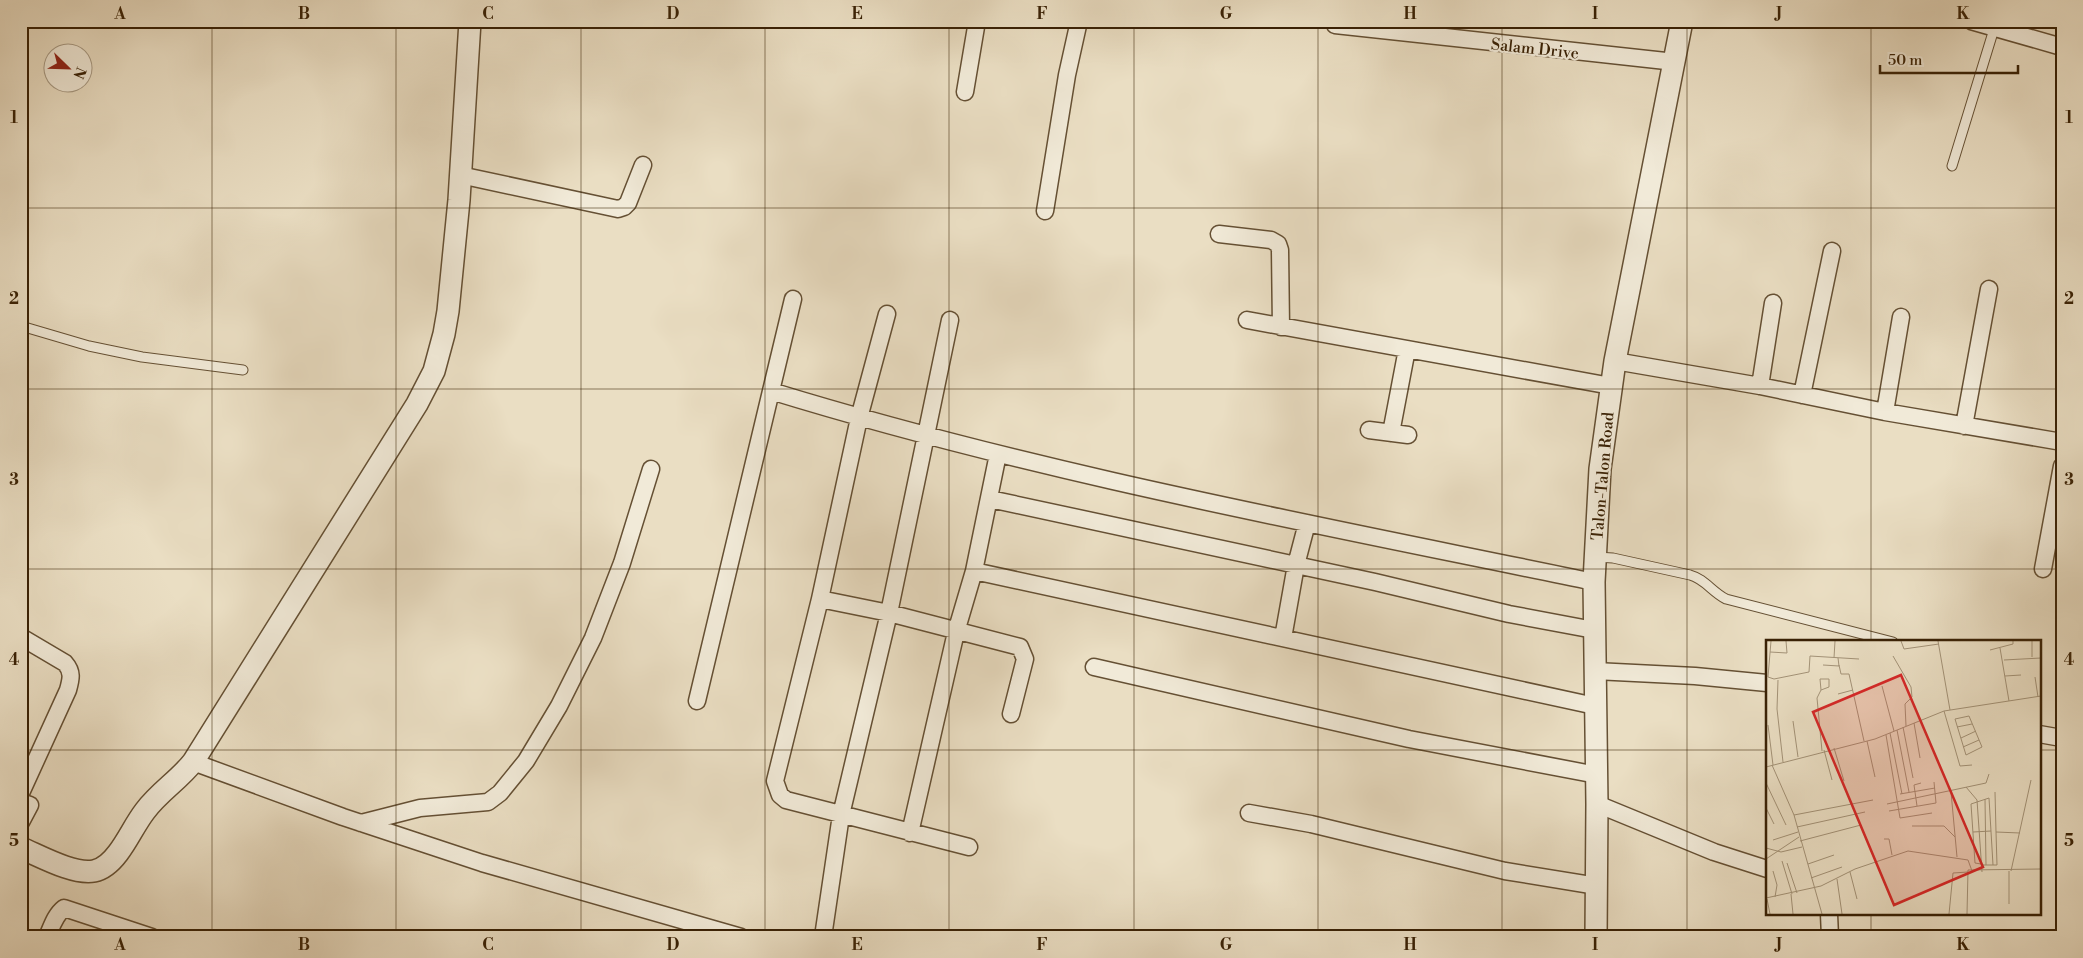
<svg xmlns="http://www.w3.org/2000/svg" width="2083" height="958" font-family="'Libre Bodoni',serif">
  <style>
    .lines { fill: none; stroke-linecap: round; stroke-linejoin: round }
    .service-casing { stroke: #655034; stroke-width: 11 }
    .minor-casing { stroke: #655034; stroke-width: 19 }
    .tertiary-casing { stroke: #655034; stroke-width: 24 }
    .service { stroke: #f1ead8; stroke-width: 9 }
    .minor { stroke: #f1ead8; stroke-width: 16 }
    .tertiary { stroke: #f1ead8; stroke-width: 21 }
    .grid { fill: none; stroke: #392105; stroke-width: 1; stroke-opacity: 0.55 }
    .labels { text-anchor: middle; stroke-width: 4.5; stroke-linejoin: round; paint-order: stroke }
    .street-label { font-size: 16px; fill: #392105; stroke: #f1ead8 }
    .inset-road { fill: none; stroke: #a39277; stroke-width: 1 }
    .view { fill: #d62828; fill-opacity: 0.15; stroke: #d62828; stroke-width: 2.5 }
    .inset-edge { fill: none; stroke: #392105; stroke-width: 2.5 }
    .neatline { fill: none; stroke: #392105; stroke-width: 2 }
    .grid-label { font-size: 16px; text-anchor: middle; font-weight: bold; fill: #392105 }
  </style>
  <rect width="100%" height="100%" fill="#eadec3"/>
  <filter id="stains"><feTurbulence type="fractalNoise" baseFrequency=".004" numOctaves="4"/><feColorMatrix values="0 0 0 0 .2 0 0 0 0 .09 0 0 0 0 .02 0 0 0 .5 -.17"/></filter>
  <radialGradient id="worn" r=".72"><stop offset=".6" stop-color="#630" stop-opacity="0"/><stop offset="1" stop-color="#630" stop-opacity=".3"/></radialGradient>
  <g class="lines">
    <!-- service casing -->
    <g class="service-casing">
      <path id="service" d="M1952 166 1994 29
        M21 326 89 346 142 357 243 370
        M1596 557 1613 558 1690 575C1705 579 1712 592 1726 599L1893 642"/>
    </g>
    <!-- minor casing -->
    <g class="minor-casing">
      <path id="minor" d="M1971 21 2062 47
        M1335 25 1675 62
        M965 92 977 21
        M460 175 618 209 624 207 628 203 643 165
        M1045 211 1067 75 1079 21
        M1219 234 1271 240 1278 244 1280 250 1281 327
        M887 314 859 418 820 599 775 781 780 795 786 800 969 847
        M1247 320 1611 386
        M1615 361 1760 386 1885 412 2062 442
        M1760 386 1773 303
        M771 391 793 299
        M1802 395 1832 251
        M1885 412 1901 317
        M1964 426 1989 289
        M1369 430 1408 435
        M1391 433 1407 349
        M990 499 1375 582 1509 614 1594 630
        M2043 569 2062 466
        M974 571 1595 706
        M820 599 889 613 1020 647 1025 659 1011 714
        M21 637 65 663C73 672 71 679 68 690L21 793
        M1283 638 1296 565 1307 523
        M1094 667 1409 739 1597 775
        M1595 671 1695 676 1767 683
        M697 701 771 391C1041 474 1319 525 1594 582
        M2039 734 2056 737
        M193 762 343 817 482 863 741 937
        M21 802 30 805 21 822
        M1597 804 1714 852 1767 869
        M1249 813 1311 824 1505 871 1597 886
        M361 823 420 808 488 802 500 793 526 761 559 706 593 638 622 563 651 469
        M910 833 956 632 974 571 998 454
        M1829 914 1830 937
        M47 937C52 926 55 915 64 908L152 937
        M823 937 841 815 889 613 950 320"/>
    </g>
    <!-- tertiary casing -->
    <g class="tertiary-casing">
      <path id="tertiary" d="M21 848C40 856 74 875 94 871 104 869 112 861 118 853 128 840 135 824 145 811 159 792 179 780 193 762L417 404 434 371 444 334 448 311 459 200 470 21
        M1596 937 1597 804 1594 582 1600 469 1615 361 1682 21"/>
    </g>
    <!-- service -->
    <use href="#service" class="service"/>
    <!-- minor -->
    <use href="#minor" class="minor"/>
    <!-- tertiary -->
    <use href="#tertiary" class="tertiary"/>
  </g>
  <!-- grid -->
  <path class="grid" d="M212 21V937M396 21V937M581 21V937M765 21V937M949 21V937M1134 21V937M1318 21V937M1502 21V937M1687 21V937M1871 21V642M21 208H2062M21 389H2062M21 569H2062M21 750H1767M2039 750H2062M1871 914V937"/>
  <g class="labels">
    <!-- street labels -->
    <g class="street-label">
      <text transform="translate(1535 48) rotate(6)" y="6">Salam Drive</text>
      <text transform="translate(1602 476) rotate(-85)" y="6">Talon-Talon Road</text>
    </g>
  </g>
  <!-- overview -->
  <g transform="translate(1766 640)">
    <rect width="275" height="275" fill="#eadec3"/>
    <path class="inset-road" d="M5 1 2 37 8 39 43 32 44 16 93 19M135 1 138 9 173 4M172 1 184 70M266 1V17M234 8 243 61M224 10 247 4V1M4 12 21 13 20 1M127 16 145 47 146 57 139 64 140 86M68 18 69 1M238 20 275 18M57 25 73 26 72 18M73 25 75 34H83L98 101M239 36 255 35M269 37 272 57M12 40 11 69 17 122M116 46 128 91M55 50 63 47V39H54L55 50 51 58 56 111M72 54 87 50M178 71 194 126 206 125M203 76 216 107 200 115 189 79ZM27 81 32 117M148 83 154 118M2 85 7 125M137 87 147 138M191 87 206 84M131 90 143 152M124 93 136 154M120 95 134 178 166 173M195 98 210 91M101 101 109 137M197 107 213 100M68 108 78 141M58 110 66 140M6 125 28 175 56 274M0 127 109 99 178 71 275 56M0 143 20 185M200 147 211 160 216 232M185 152 191 217M229 152 230 192 254 193M134 154 169 148M219 159 220 225M121 164 220 143 223 134M151 166 148 145 155 143M0 168 8 184M123 171 170 163 168 142M28 175 107 160M146 186H178L189 197M31 187 99 172M207 192 225 191M118 199H123L126 215M7 200 32 192M34 201 95 185M0 208 15 212 36 207M0 219 33 197M16 221 26 254M21 223 31 253M42 224 68 215M215 224 209 223 205 164 223 158 227 225H216M227 225H231L230 192M7 231 11 245 9 257M243 231V264M245 231 265 140M84 232 91 259M45 238 76 227M71 239 76 274M25 254 27 274M0 258 55 246 89 229 142 211 202 220 206 231M1 259 4 274M183 274 187 233 202 232M201 274 202 230 275 229"/>
    <path class="view" d="M135 35 217 227 128 265 47 72Z"/>
    <rect width="275" height="275" class="inset-edge"/>
  </g>
  <!-- margin -->
  <rect width="2083" height="958" fill="none" stroke="#eadec3" stroke-width="55"/>
  <!-- north arrow -->
  <g transform="translate(68 68) rotate(113)"><circle r="24" fill="#f1ead8" stroke="#a79a84"/>
  <path d="M0-4L9 19L0 12L-9 19Z" fill="#8f2418"/>
  <text y="-8" font-size="14" font-weight="bold" text-anchor="middle" fill="#392105">N</text>
  </g>
  <!-- scale -->
  <path d="M1880 65v8h138v-8" fill="none" stroke="#392105" stroke-width="2.5"/>
  <text x="1888" y="65" font-size="15" fill="#392105" stroke="#f1ead8" stroke-width="4" paint-order="stroke">50 m</text>
  <rect x="28" y="28" width="2028" height="902" class="neatline"/>
  <g class="grid-label">
    <text x="120" y="19">A</text>
    <text x="304" y="19">B</text>
    <text x="488" y="19">C</text>
    <text x="673" y="19">D</text>
    <text x="857" y="19">E</text>
    <text x="1042" y="19">F</text>
    <text x="1226" y="19">G</text>
    <text x="1410" y="19">H</text>
    <text x="1595" y="19">I</text>
    <text x="1779" y="19">J</text>
    <text x="1963" y="19">K</text>
    <text x="14" y="123">1</text>
    <text x="2069" y="123">1</text>
    <text x="14" y="304">2</text>
    <text x="2069" y="304">2</text>
    <text x="14" y="485">3</text>
    <text x="2069" y="485">3</text>
    <text x="14" y="665">4</text>
    <text x="2069" y="665">4</text>
    <text x="14" y="846">5</text>
    <text x="2069" y="846">5</text>
    <text x="120" y="950">A</text>
    <text x="304" y="950">B</text>
    <text x="488" y="950">C</text>
    <text x="673" y="950">D</text>
    <text x="857" y="950">E</text>
    <text x="1042" y="950">F</text>
    <text x="1226" y="950">G</text>
    <text x="1410" y="950">H</text>
    <text x="1595" y="950">I</text>
    <text x="1779" y="950">J</text>
    <text x="1963" y="950">K</text>
  </g>
  <rect width="100%" height="100%" filter="url(#stains)"/>
  <rect width="100%" height="100%" fill="url(#worn)"/>
</svg>
